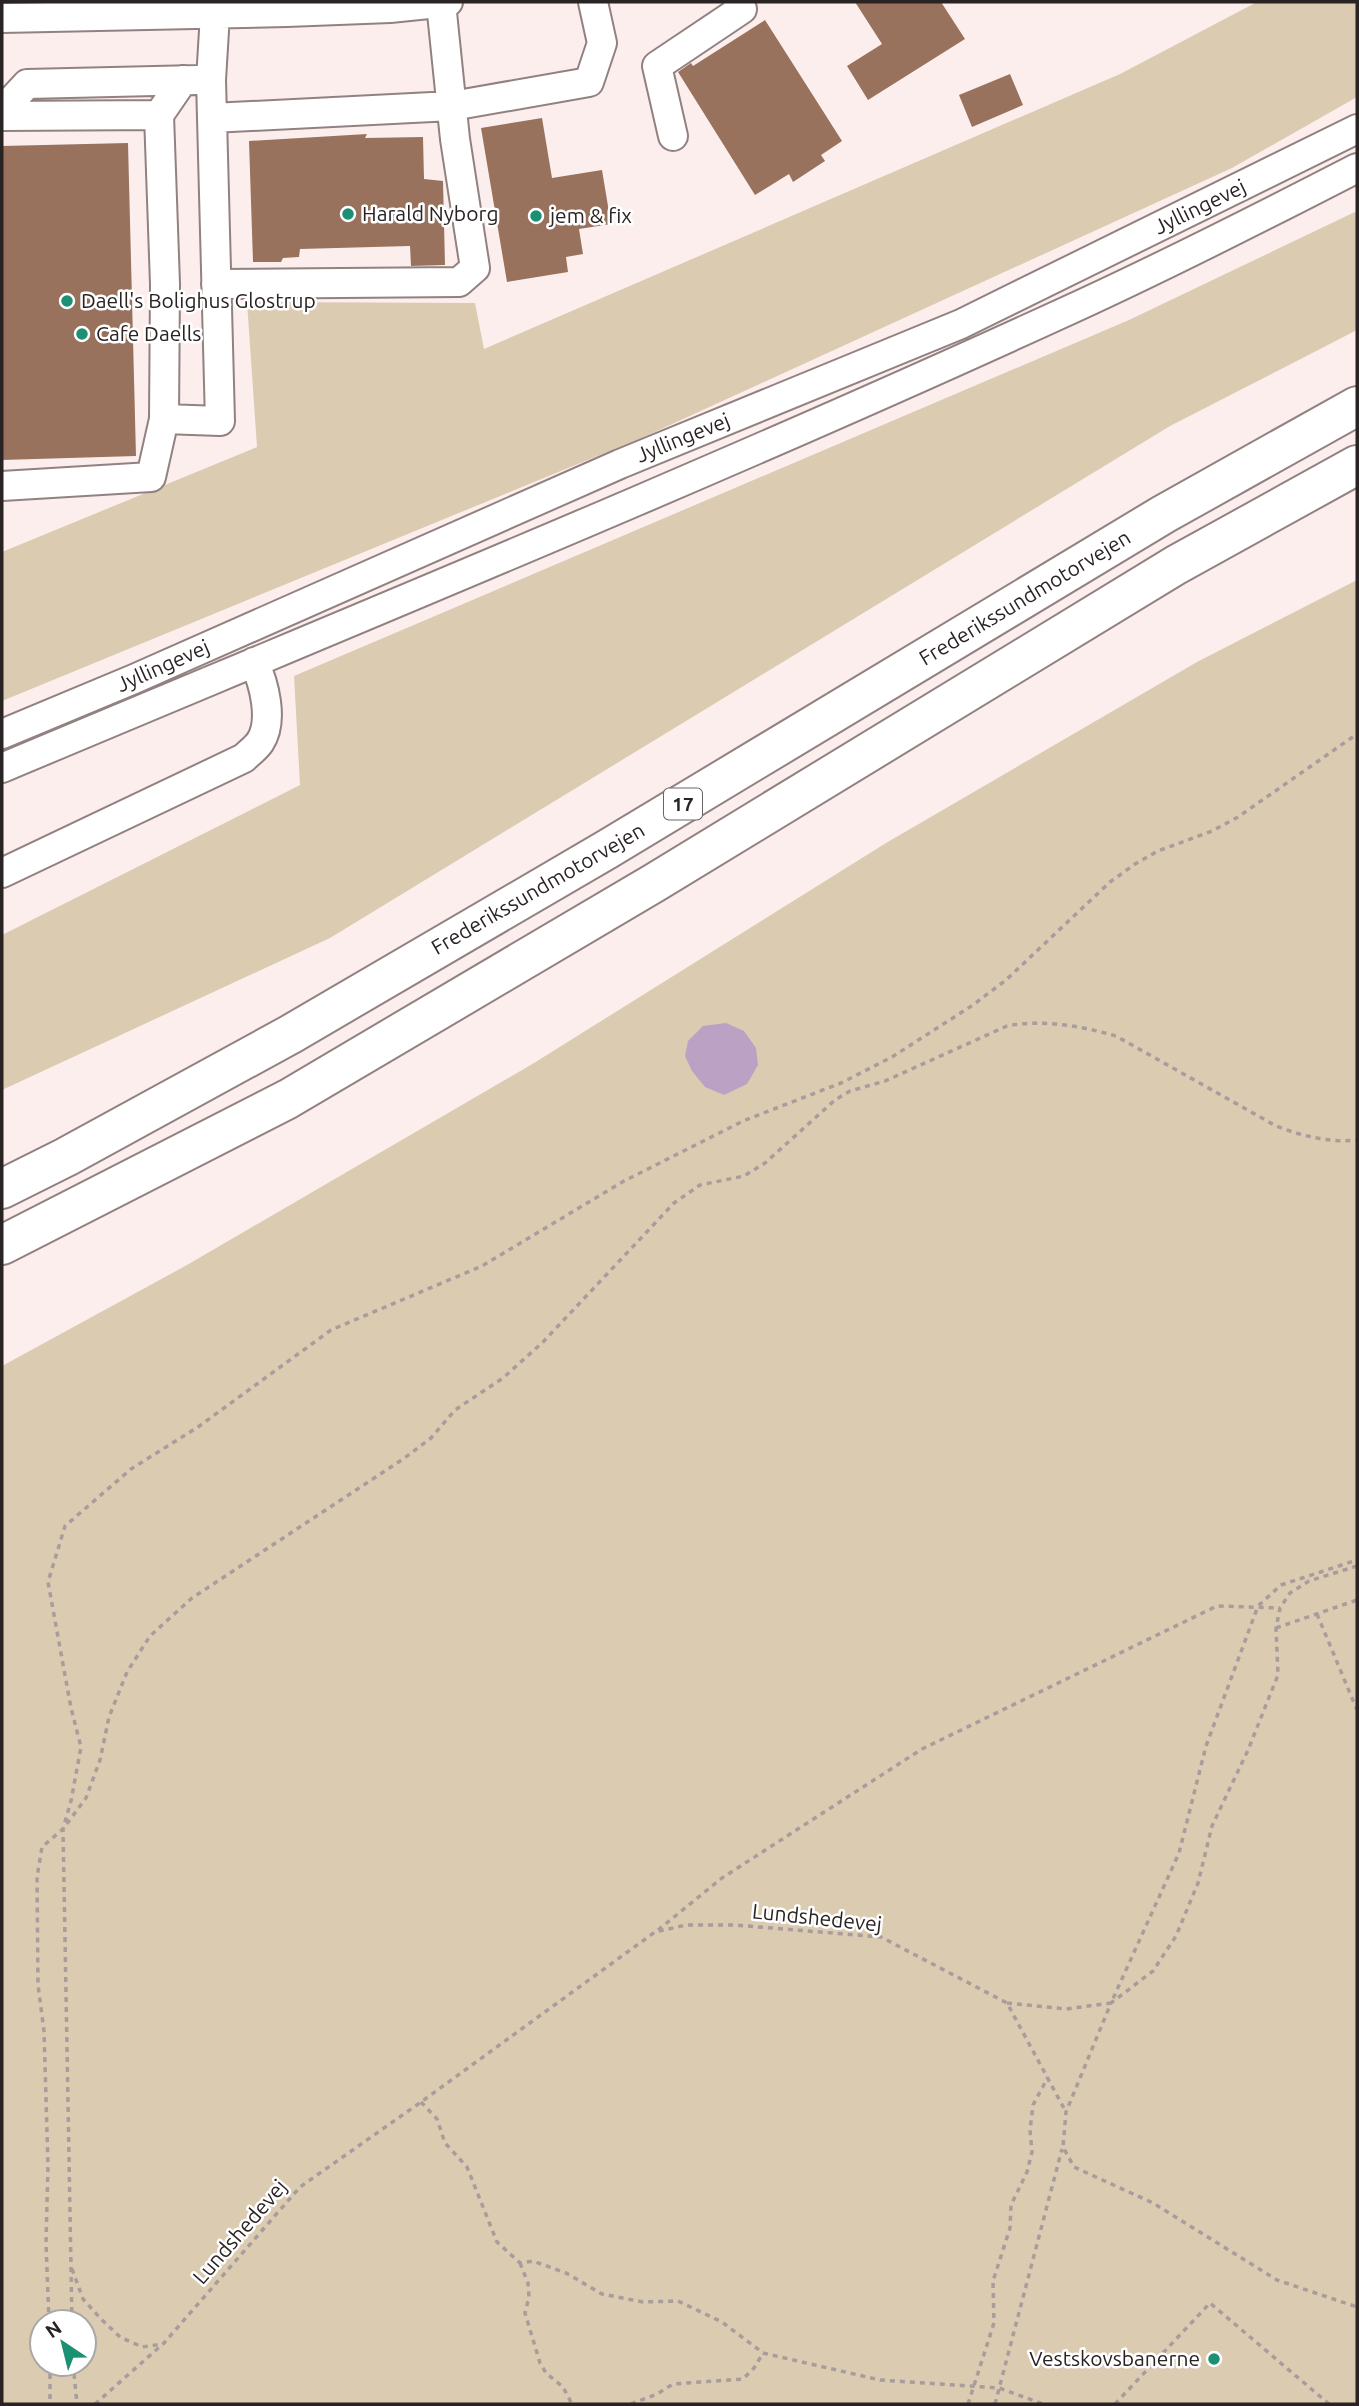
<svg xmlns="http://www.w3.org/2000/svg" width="1359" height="2406" font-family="Ubuntu,sans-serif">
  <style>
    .green { fill: #dbcbb1; fill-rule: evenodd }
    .water { fill: #bba1c4 }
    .building { fill: #98725d }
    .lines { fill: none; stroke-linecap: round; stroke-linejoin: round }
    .minor-casing { stroke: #928181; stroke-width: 32 }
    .highway-casing { stroke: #928181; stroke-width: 42 }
    .path { stroke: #a89c9c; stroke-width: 3.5; stroke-dasharray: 5 5; stroke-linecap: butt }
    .minor { stroke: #fff; stroke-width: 28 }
    .highway { stroke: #fff; stroke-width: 38 }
    .poi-dot { fill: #1c9073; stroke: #fff; stroke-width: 2.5 }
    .labels { text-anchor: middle; stroke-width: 5; stroke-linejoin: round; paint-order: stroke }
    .shield { fill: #fff; stroke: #6a6565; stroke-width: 2 }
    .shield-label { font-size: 19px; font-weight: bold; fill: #2a2323 }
    .street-label { font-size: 21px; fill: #2a2323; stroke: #fff }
    .poi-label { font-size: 21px; fill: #2a2323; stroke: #fff; text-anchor: start }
  </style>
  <rect width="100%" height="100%" fill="#fdeeee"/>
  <!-- green -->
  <path class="green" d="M1257 2H1357V97L1232 168 646 436 2 701V552L257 447 247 302 475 303 484 349 1120 74Z
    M1357 211V330L1170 426 330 938 2 1090V935L300 785 294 676 1129 320Z
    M1357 580V2404H2V1366L187 1265 534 1063 886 843 1197 662ZM42 2322H84V2364H42Z"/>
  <!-- water -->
  <path class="water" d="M726 1023 744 1031 756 1048 758 1065 747 1084 724 1095 705 1087 692 1071 685 1056 688 1041 703 1026Z"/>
  <!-- building -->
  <path class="building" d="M855 2H941L965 39 868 100 847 66 882 44Z
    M765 20 842 141 821 155 825 161 793 182 789 174 755 195 678 72 691 63 693 66Z
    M1010 74 1023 105 972 127 959 95Z
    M542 118 552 178 602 170 611 224 579 229 583 254 566 257 568 272 507 282 481 128Z
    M367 134 365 138 423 137 424 179 443 181 445 265 411 266 410 246 300 249 299 257 283 258 281 262H253L249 141Z
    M128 143 136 456 2 460V146Z"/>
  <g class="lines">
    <!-- minor casing -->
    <g class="minor-casing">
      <path id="minor" d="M2 18 287 12 390 8 448 2
        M183 80 159 115 165 284 164 419 220 421 211 80 215 14
        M2 111 27 84 197 80
        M2 116 159 115
        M212 118 452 106 589 82 602 43 593 2
        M673 136 657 66 742 9 738 2
        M216 284 459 282 475 268 455 139 441 3
        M2 486 151 477 164 419
        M2 734 134 679 620 464 961 324 1357 129
        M2 768C354 620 709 475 1056 316 1158 270 1258 219 1357 168
        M2 873 244 758C249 753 256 748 260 742 274 721 264 683 254 662"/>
    </g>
    <!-- highway casing -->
    <g class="highway-casing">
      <path id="highway" d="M2 1189 66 1157 291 1034 606 850 1164 514 1357 406
        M2 1245 288 1099 654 883 1176 565 1357 465"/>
    </g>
    <!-- path -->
    <path class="path" d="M1357 1566 1309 1581 1290 1593 1280 1608 1276 1628 1278 1675 1248 1750 1212 1826 1198 1883 1176 1936 1153 1971 1111 2003 1066 2112 1063 2147 1074 2167 1153 2203 1277 2280 1357 2307
      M1317 1614 1357 1710
      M1276 1628 1357 1600
      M658 1930 722 1878 922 1749 1217 1606 1280 1608
      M1007 2003 1066 2009 1111 2003 1179 1853 1206 1746 1258 1606 1281 1585 1357 1560
      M421 2102 437 2119 445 2143 467 2167 497 2242 520 2263 533 2261 566 2273 602 2294 643 2302 678 2301 722 2322 763 2353 880 2380 999 2388 1043 2404
      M520 2263 528 2283 529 2297 525 2313 540 2363 546 2373 563 2387 572 2404
      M72 2269 83 2299 100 2318 120 2337 142 2347 162 2344
      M49 2322 46 2243 48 2165 44 2031 38 1985 37 1877 42 1847 63 1829 86 1798 100 1760 109 1717 127 1672 150 1636 192 1598 403 1459 431 1438 455 1410 503 1378 543 1342 674 1203 700 1185 744 1176 765 1163 835 1100 850 1091 885 1081 1007 1026C1043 1019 1081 1026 1116 1036L1276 1126C1302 1136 1329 1143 1357 1140
      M72 2322 63 1829 71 1801 81 1747 71 1708 48 1582 65 1526 131 1469 198 1427 331 1330 482 1266 624 1181 743 1121 841 1083 892 1057 973 1005 1006 980 1110 882 1135 864 1158 851 1212 831 1238 817 1357 734
      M50 2364V2404
      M73 2364 77 2404
      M95 2404 164 2343 300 2187 421 2102 655 1932 686 1925H735L881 1937 1007 2003 1066 2112
      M631 2404 657 2394 673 2384 743 2379 754 2368 763 2353
      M968 2404 994 2323 993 2281 1010 2228 1011 2205 1027 2172 1032 2152 1030 2130 1033 2105 1048 2077
      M995 2404 1062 2149
      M1115 2404 1210 2303 1329 2404"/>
    <!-- minor -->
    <use href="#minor" class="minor"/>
    <!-- highway -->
    <use href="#highway" class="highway"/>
  </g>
  <!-- markers -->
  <g class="poi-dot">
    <circle cx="348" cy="214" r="7"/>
    <circle cx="536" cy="216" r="7"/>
    <circle cx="67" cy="301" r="7"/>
    <circle cx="82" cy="334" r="7"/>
    <circle cx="1214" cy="2359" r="7"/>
  </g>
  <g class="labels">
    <!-- shield labels -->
    <rect class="shield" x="664" y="788.5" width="38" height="31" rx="5"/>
    <g class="shield-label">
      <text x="683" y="811">17</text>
    </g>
    <!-- street labels -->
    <g class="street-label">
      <text transform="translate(1200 207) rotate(-26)" y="7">Jyllingevej</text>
      <text transform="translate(683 438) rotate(-22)" y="7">Jyllingevej</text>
      <text transform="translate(1025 598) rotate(-31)" y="7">Frederikssundmotorvejen</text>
      <text transform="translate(163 666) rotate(-24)" y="7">Jyllingevej</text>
      <text transform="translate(538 889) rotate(-30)" y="7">Frederikssundmotorvejen</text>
      <text transform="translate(817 1918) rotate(6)" y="7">Lundshedevej</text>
      <text transform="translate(240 2232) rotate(-49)" y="7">Lundshedevej</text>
    </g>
    <!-- poi labels -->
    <g class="poi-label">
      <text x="362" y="221">Harald Nyborg</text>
      <text x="550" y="223">jem &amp; fix</text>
      <text x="81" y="308">Daell's Bolighus Glostrup</text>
      <text x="96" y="341">Cafe Daells</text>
      <text x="1200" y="2366" text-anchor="end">Vestskovsbanerne</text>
    </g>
  </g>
  <!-- border -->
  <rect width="1359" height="2406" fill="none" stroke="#2a2323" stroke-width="7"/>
  <!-- north arrow -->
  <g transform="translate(63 2343) rotate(325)"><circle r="33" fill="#ffffff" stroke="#aaa7a7" stroke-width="2"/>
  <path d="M0-5L12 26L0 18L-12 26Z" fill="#1c9073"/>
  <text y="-10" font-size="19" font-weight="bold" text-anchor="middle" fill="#2a2323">N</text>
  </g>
</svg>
